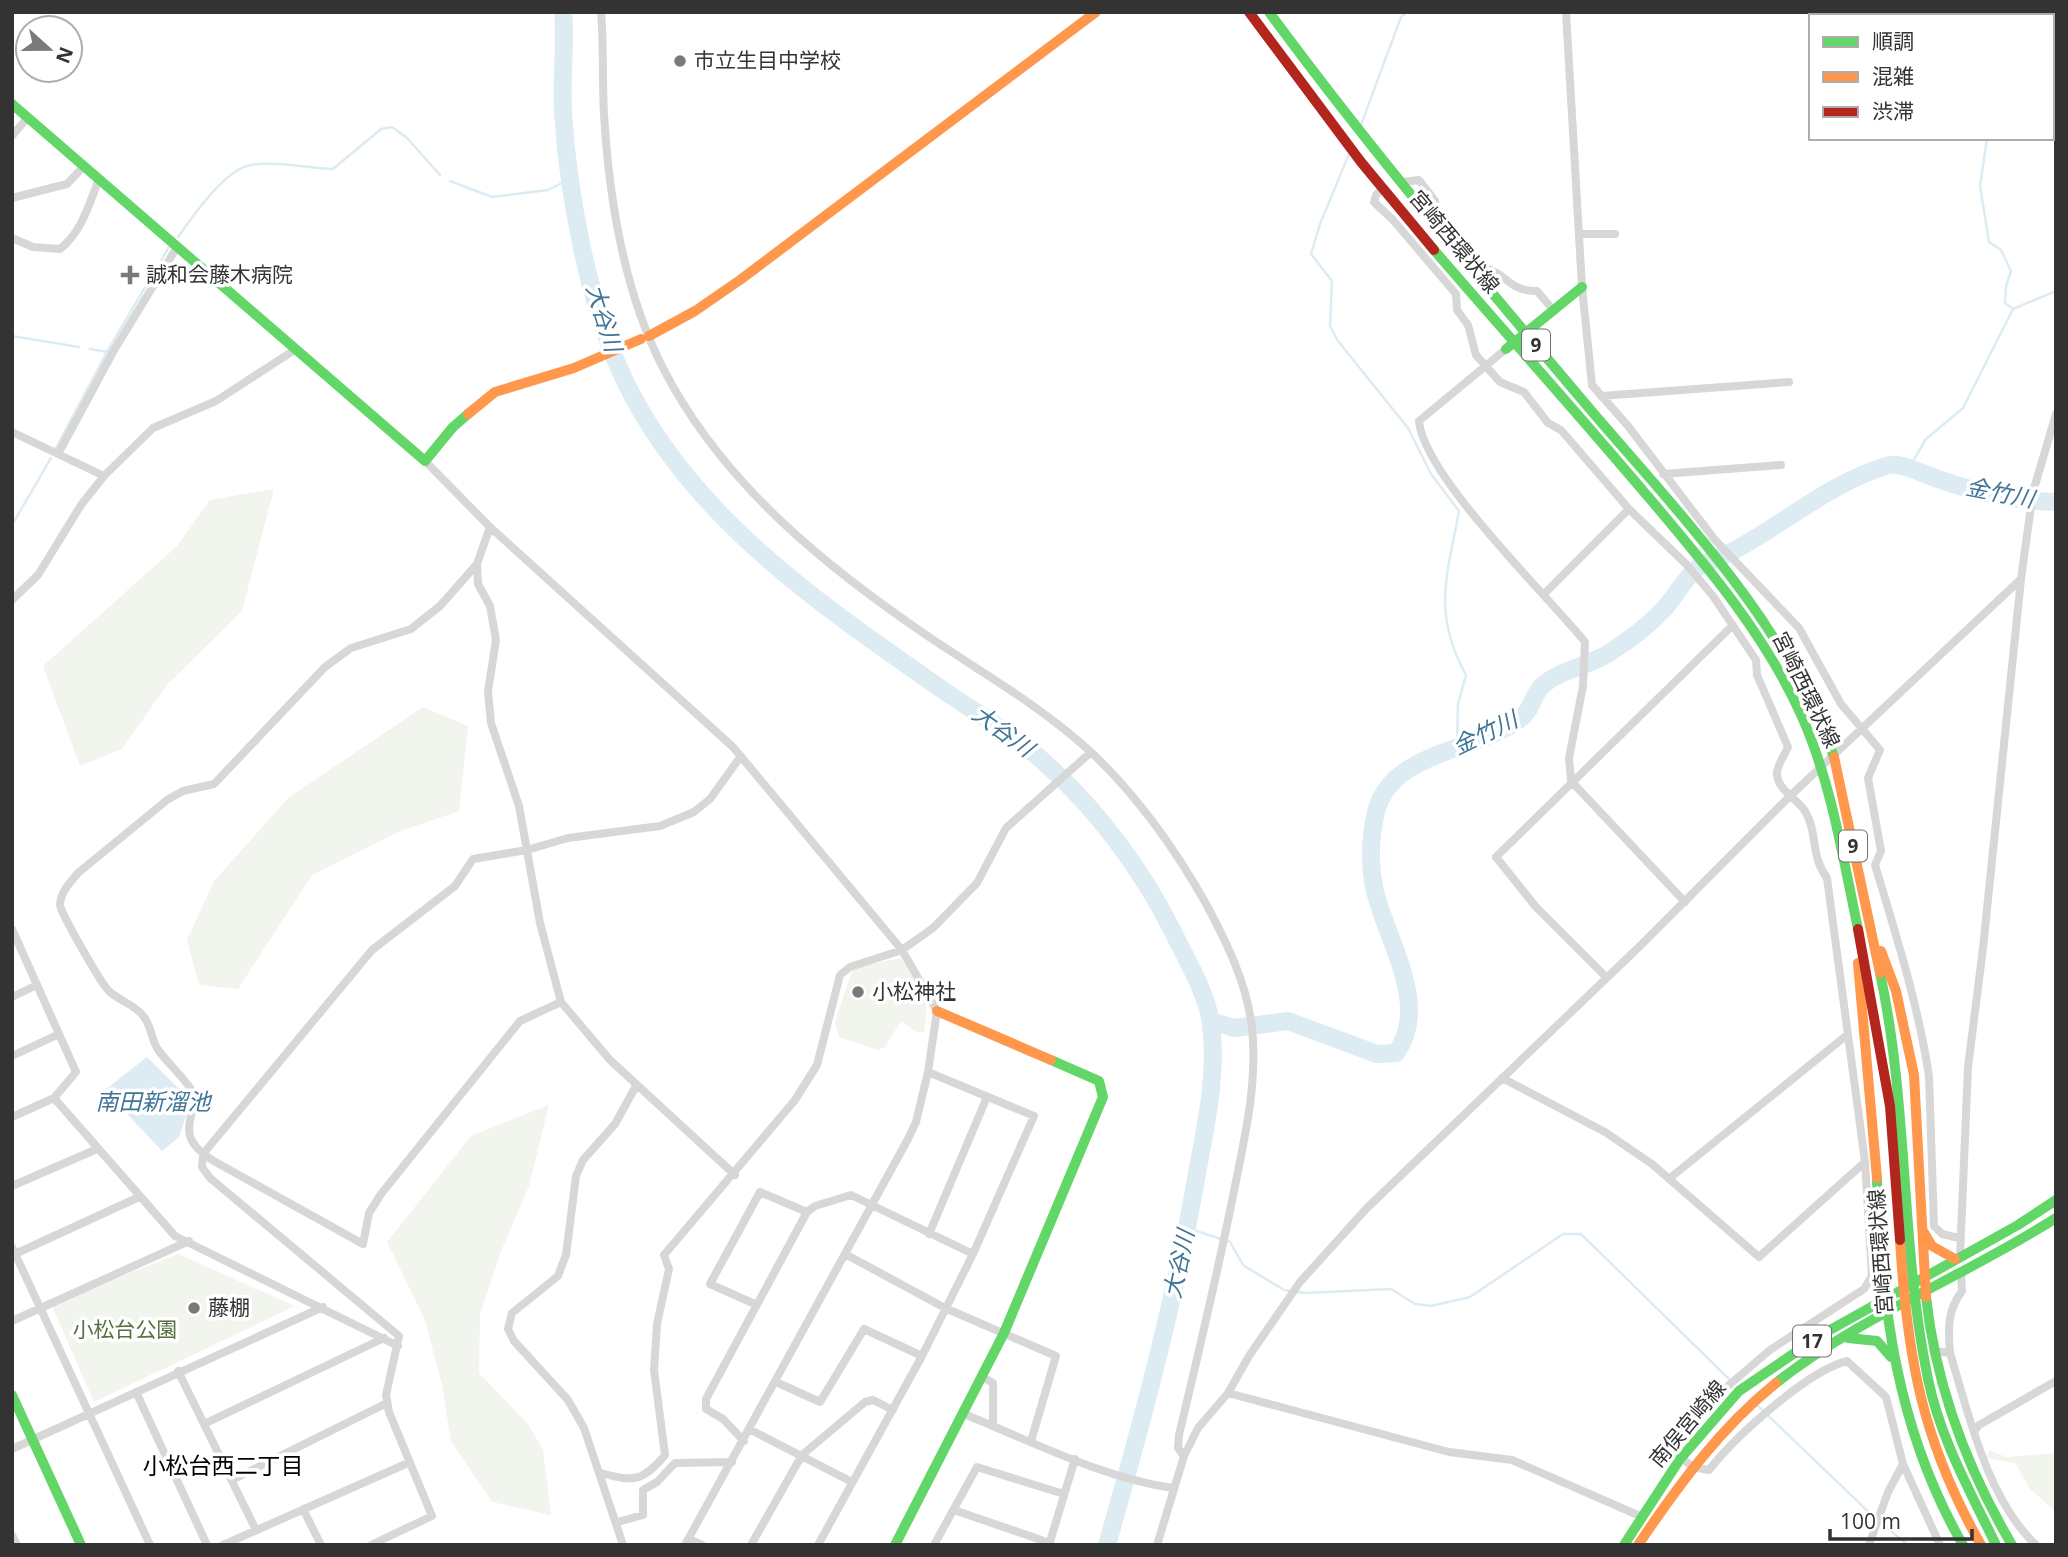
<svg xmlns="http://www.w3.org/2000/svg" width="2068" height="1557" font-family="'Open Sans','Noto Sans JP',sans-serif">
  <style>
    .green { fill: #f1f5ed }
    .water { fill: #ddebf3 }
    .lines { fill: none; stroke-linecap: round; stroke-linejoin: round }
    .stream { stroke: #ddebf3; stroke-width: 2.5 }
    .river { stroke: #ddebf3; stroke-width: 18 }
    .street { stroke: #d7d7d7; stroke-width: 8 }
    .fast { stroke: #63d668; stroke-width: 10 }
    .slow { stroke: #ff974d; stroke-width: 10 }
    .jam { stroke: #b3261e; stroke-width: 10 }
    .poi-dot { fill: #7a7a7a; stroke: #fff; stroke-width: 2.5 }
    .labels { text-anchor: middle; stroke-width: 7; stroke-linejoin: round; paint-order: stroke }
    .shield { fill: #fff; stroke: #707070; stroke-width: 2 }
    .shield-label { font-size: 19px; font-weight: bold; fill: #333 }
    .poi-label { font-size: 21px; fill: #333; stroke: #fff; text-anchor: start }
    .street-label { font-size: 21px; fill: #333; stroke: #fff }
    .park-label { font-size: 21px; fill: #56703f; stroke: #fff }
    .water-label { font-size: 23px; font-style: italic; fill: #3f7597; stroke: #fff }
    .neighbourhood-label { font-size: 23px; fill: #000; stroke: #fff }
  </style>
  <rect width="100%" height="100%" fill="#fff"/>
  <!-- green -->
  <path class="green" d="M274 489 242 611 167 685 122 749 80 766 43 666 177 546 210 500Z
    M423 707 468 726 459 811 398 832 312 875 238 989 199 985 187 940 214 881 288 798Z
    M901 958C922 989 931 993 924 1032H917L901 1021 885 1047 878 1050 839 1037 835 1022 852 971 858 967Z
    M549 1105 529 1186 500 1254 480 1314 479 1373 528 1424 543 1450 551 1515 492 1502 451 1441 442 1385 425 1320 387 1242 471 1136Z
    M178 1254 295 1306 94 1402 51 1304Z
    M1989 1450 2006 1457 2056 1453V1512L2030 1489 2015 1463 1987 1458Z"/>
  <!-- water -->
  <path class="water" d="M147 1057 191 1101 179 1137 162 1151 105 1090Z"/>
  <g class="lines">
    <!-- stream -->
    <path class="stream" d="M1948 12V16
      M1361 125 1401 17 1407 12
      M1987 138 1980 186 1989 242 2001 250 2011 271 2006 286 2005 303 2013 309
      M1349 154 1320 224 1311 254 1332 281 1330 326 1338 341 1408 428 1431 474 1459 511C1447 577 1432 613 1466 675L1458 704 1457 746
      M450 181 492 197 548 190 570 179
      M178 237C193 216 225 169 251 165 276 161 307 168 333 169L381 129 392 127 407 138 440 175
      M12 336 79 347
      M90 349 107 352 169 247
      M56 448 107 352
      M1909 468 1926 439 1963 408 2013 309 2056 291
      M12 525 51 458
      M1187 1228 1230 1242 1243 1265 1284 1290 1305 1293 1391 1289 1415 1304 1431 1306 1470 1297 1563 1234H1581L1731 1381
      M1757 1405 1876 1519
      M1881 1523 1908 1545"/>
    <!-- river -->
    <path class="river" d="M563 12C566 45 561 79 563 112 568 195 589 308 626 383 692 518 820 604 940 688 974 712 1012 733 1043 761 1096 808 1142 869 1173 932 1187 960 1207 994 1211 1024 1218 1078 1204 1132 1195 1185 1173 1307 1141 1426 1107 1545
      M1211 1021 1234 1028 1288 1021 1377 1054 1396 1053C1431 1006 1386 939 1375 891 1369 865 1370 838 1376 812 1391 750 1478 752 1521 718 1531 711 1533 696 1541 687 1559 669 1592 666 1612 651 1629 640 1648 626 1662 611 1674 599 1682 582 1695 570 1706 560 1721 558 1733 551 1784 524 1830 483 1886 466 1898 462 1911 469 1922 473 1966 490 2008 501 2056 502"/>
    <!-- street -->
    <path class="street" d="M601 12C604 46 602 80 604 114 609 199 624 292 663 368 722 484 828 569 935 641 988 676 1046 710 1093 754 1137 796 1175 849 1205 902 1226 941 1247 983 1252 1028 1258 1085 1244 1140 1233 1196 1217 1276 1198 1355 1179 1435L1178 1448 1184 1456
      M1566 12 1582 287 1592 385 1628 426 1715 540 1799 628 1841 704 1880 750 1868 778 1881 851 1875 865C1896 935 1918 1004 1929 1076L1934 1226 1942 1234 1959 1238
      M12 136 28 117
      M1403 182 1419 180 1435 201 1437 212 1486 268C1508 275 1509 291 1537 291L1554 311
      M1383 188 1376 195 1374 202 1393 220 1456 294 1457 310 1468 325 1476 355 1500 382 1524 392 1548 423 1561 430 1629 509 1686 564 1713 596 1756 660 1757 675 1788 747C1785 754 1778 764 1777 772 1776 790 1798 799 1805 811 1818 833 1810 855 1827 878L1865 1162 1872 1276 1864 1289 1770 1350 1729 1385 1670 1447 1692 1467 1709 1470C1735 1437 1807 1371 1847 1361L1886 1397 1903 1464 1940 1545
      M12 198 67 184 84 166
      M1580 234H1615
      M12 238 33 247 60 249C82 232 89 204 99 179
      M1506 349 1419 421C1423 475 1547 595 1585 642L1583 686 1569 758 1571 781 1685 902
      M1601 396 1789 382
      M12 432 104 476
      M58 454 113 352 177 247
      M425 461 490 527 733 747 902 950 937 1011 928 1072 916 1122 908 1139 685 1545
      M1663 474 1781 465
      M490 527 477 564 478 584 490 606 496 640 488 691 491 723 519 806 540 923 561 1002 610 1060 735 1175
      M477 564 440 606 411 629 351 648 325 667 214 784 183 791 167 800 78 873C71 881 60 893 60 905 61 913 102 986 110 992 120 1001 137 1006 144 1017 152 1027 151 1041 159 1051 171 1067 186 1079 196 1097 188 1128 181 1140 212 1160L363 1244 369 1213 381 1194 520 1021 561 1002
      M1544 594 1629 509
      M12 600 38 575 81 505 104 476 153 428 216 401 296 349
      M12 929 76 1072 54 1098 12 1117
      M1606 977 1536 907 1496 857 1733 625
      M12 997 37 985
      M12 1056 59 1034
      M1502 1078 1605 1132 1652 1164 1759 1257 1865 1162
      M54 1098 175 1236 398 1346
      M1670 1178 1847 1035
      M12 1186 97 1149
      M929 1234 987 1097
      M12 1247 150 1545
      M15 1254 139 1197
      M847 1255 945 1308 1056 1356 1031 1441
      M1960 1256 1968 1067 1983 948 2021 579 2033 492 2056 414
      M757 1305 710 1284 760 1192 807 1212
      M12 1321 189 1241
      M1935 1351 1950 1353C1969 1415 1987 1499 2036 1545
      M1950 1353C1948 1329 1947 1311 1962 1291L1961 1273
      M178 1371 256 1530
      M982 1377 993 1383V1426
      M776 1382 820 1402 864 1329 922 1356
      M136 1392 207 1545
      M1228 1393 1449 1452 1512 1460 1640 1516
      M964 1414C1031 1441 1102 1478 1173 1488
      M204 1424 384 1338
      M751 1430 852 1482
      M1974 1432 1979 1425 2056 1381
      M744 1441 723 1419 706 1409V1399L807 1212 815 1206 851 1195 973 1254
      M12 1449 323 1307
      M601 1473C634 1482 642 1482 665 1455L654 1370 657 1324 669 1269 664 1255 795 1100 817 1065 840 975 850 967 902 950 933 928 977 883 1006 828 1091 752
      M232 1480 387 1403
      M303 1509 321 1545
      M954 1510 1050 1543
      M618 1522 643 1515V1490L657 1482 675 1463 732 1462
      M12 1535 17 1545
      M689 1539 702 1545
      M223 1545 408 1463
      M371 1545 432 1516 389 1412 386 1395 399 1336 210 1178 202 1167 203 1154 372 950 455 886 473 859 527 850 568 838 660 826 694 812 710 799 741 756
      M623 1545 584 1428 568 1400 514 1341 508 1329 512 1313 558 1276 566 1255 576 1176 583 1160 615 1124 636 1086
      M751 1545 802 1455 865 1402 873 1400 893 1410
      M818 1545 922 1356 973 1254 1034 1116 928 1072
      M934 1545 977 1467 1064 1494
      M1049 1545 1075 1459
      M1157 1545 1184 1456 1198 1428 1228 1393 1249 1356 1300 1282 1367 1208 1641 945 1789 797 2021 579
      M1869 1545 1888 1492 1903 1464"/>
    <!-- fast -->
    <path class="fast" d="M1269 12C1369 148 1480 279 1589 408 1681 516 1785 622 1834 757
      M12 104 425 461 453 427 468 414
      M1434 250C1502 329 1572 407 1639 486 1700 558 1765 632 1803 719 1832 786 1843 858 1858 929
      M1506 349 1582 287
      M1880 973C1909 1107 1900 1245 1928 1379 1940 1438 1970 1491 1996 1545
      M1877 1178C1881 1307 1897 1431 1963 1545
      M1926 1297C1936 1387 1966 1467 2012 1545
      M1848 1338 1877 1341 1891 1357
      M1776 1383C1861 1316 1965 1276 2056 1218
      M12 1395 81 1545
      M895 1545 1004 1333 1103 1097 1099 1081 1051 1060
      M1624 1545 1680 1459 1739 1391 1821 1335 2018 1225 2056 1200"/>
    <!-- slow -->
    <path class="slow" d="M649 336 695 311 740 280 1096 12
      M468 414 495 392 574 368 641 339
      M1834 757 1880 973
      M1881 951 1896 991 1914 1075 1926 1297
      M1858 963 1877 1178
      M937 1011 1051 1060
      M1923 1231 1932 1246 1955 1259
      M1900 1240C1907 1357 1922 1441 1981 1545
      M1638 1545C1678 1486 1720 1428 1776 1383"/>
    <!-- jam -->
    <path class="jam" d="M1249 12 1361 162 1434 250
      M1858 929 1890 1106 1900 1240"/>
  </g>
  <!-- markers -->
  <g class="poi-dot">
    <circle cx="680" cy="61" r="7"/>
    <path d="M126.5 264.5h7v7h7v7h-7v7h-7v-7h-7v-7h7z"/>
    <circle cx="858" cy="992" r="7"/>
    <circle cx="194" cy="1308" r="7"/>
  </g>
  <g class="labels">
    <!-- shield labels -->
    <g class="shield">
      <rect x="1522" y="329.5" width="28" height="31" rx="5"/>
      <rect x="1839" y="830.5" width="28" height="31" rx="5"/>
      <rect x="1793" y="1325.5" width="38" height="31" rx="5"/>
    </g>
    <g class="shield-label">
      <text x="1536" y="352">9</text>
      <text x="1853" y="853">9</text>
      <text x="1812" y="1348">17</text>
    </g>
    <!-- poi labels -->
    <g class="poi-label">
      <text x="694" y="68">市立生目中学校</text>
      <text x="146" y="282">誠和会藤木病院</text>
      <text x="872" y="999">小松神社</text>
      <text x="208" y="1315">藤棚</text>
    </g>
    <!-- street labels -->
    <g class="street-label">
      <text transform="translate(1454 242) rotate(50)" y="7">宮崎西環状線</text>
      <text transform="translate(1806 690) rotate(64)" y="7">宮崎西環状線</text>
      <text transform="translate(1881 1252) rotate(-94)" y="7">宮崎西環状線</text>
      <text transform="translate(1688 1424) rotate(-50)" y="7">南俣宮崎線</text>
    </g>
    <!-- park labels -->
    <g class="park-label">
      <text x="125" y="1337">小松台公園</text>
    </g>
    <!-- water labels -->
    <g class="water-label">
      <text transform="translate(604 318) rotate(73)" y="8">大谷川</text>
      <text transform="translate(2000 493) rotate(11)" y="8">金竹川</text>
      <text transform="translate(1003 731) rotate(36)" y="8">大谷川</text>
      <text transform="translate(1485 733) rotate(-26)" y="8">金竹川</text>
      <text x="153" y="1110">南田新溜池</text>
      <text transform="translate(1179 1264) rotate(-78)" y="8">大谷川</text>
    </g>
    <!-- neighbourhood labels -->
    <g class="neighbourhood-label">
      <text x="223" y="1474">小松台西二丁目</text>
    </g>
  </g>
  <!-- border -->
  <rect width="2068" height="1557" fill="none" stroke="#333333" stroke-width="28"/>
  <!-- legend -->
  <rect x="1809" y="14" width="245" height="126" fill="#ffffff" stroke="#adadad" stroke-width="2"/>
  <rect x="1823" y="37" width="35" height="10" fill="#63d668" stroke="#adadad" stroke-width="2"/>
  <text x="1872" y="49" font-size="21" fill="#333333">順調</text>
  <rect x="1823" y="72" width="35" height="10" fill="#ff974d" stroke="#adadad" stroke-width="2"/>
  <text x="1872" y="84" font-size="21" fill="#333333">混雑</text>
  <rect x="1823" y="107" width="35" height="10" fill="#b3261e" stroke="#adadad" stroke-width="2"/>
  <text x="1872" y="119" font-size="21" fill="#333333">渋滞</text>
  <!-- north arrow -->
  <g transform="translate(49 49) rotate(111)"><circle r="33" fill="#ffffff" stroke="#adadad" stroke-width="2"/>
  <path d="M0-5L12 26L0 18L-12 26Z" fill="#7a7a7a"/>
  <text y="-10" font-size="19" font-weight="bold" text-anchor="middle" fill="#333333">N</text>
  </g>
  <!-- scale -->
  <path d="M1830 1529v10h142v-10" fill="none" stroke="#333333" stroke-width="3.5"/>
  <text x="1840" y="1529" font-size="21" fill="#333333" stroke="#ffffff" stroke-width="5" paint-order="stroke">100 m</text>
</svg>
